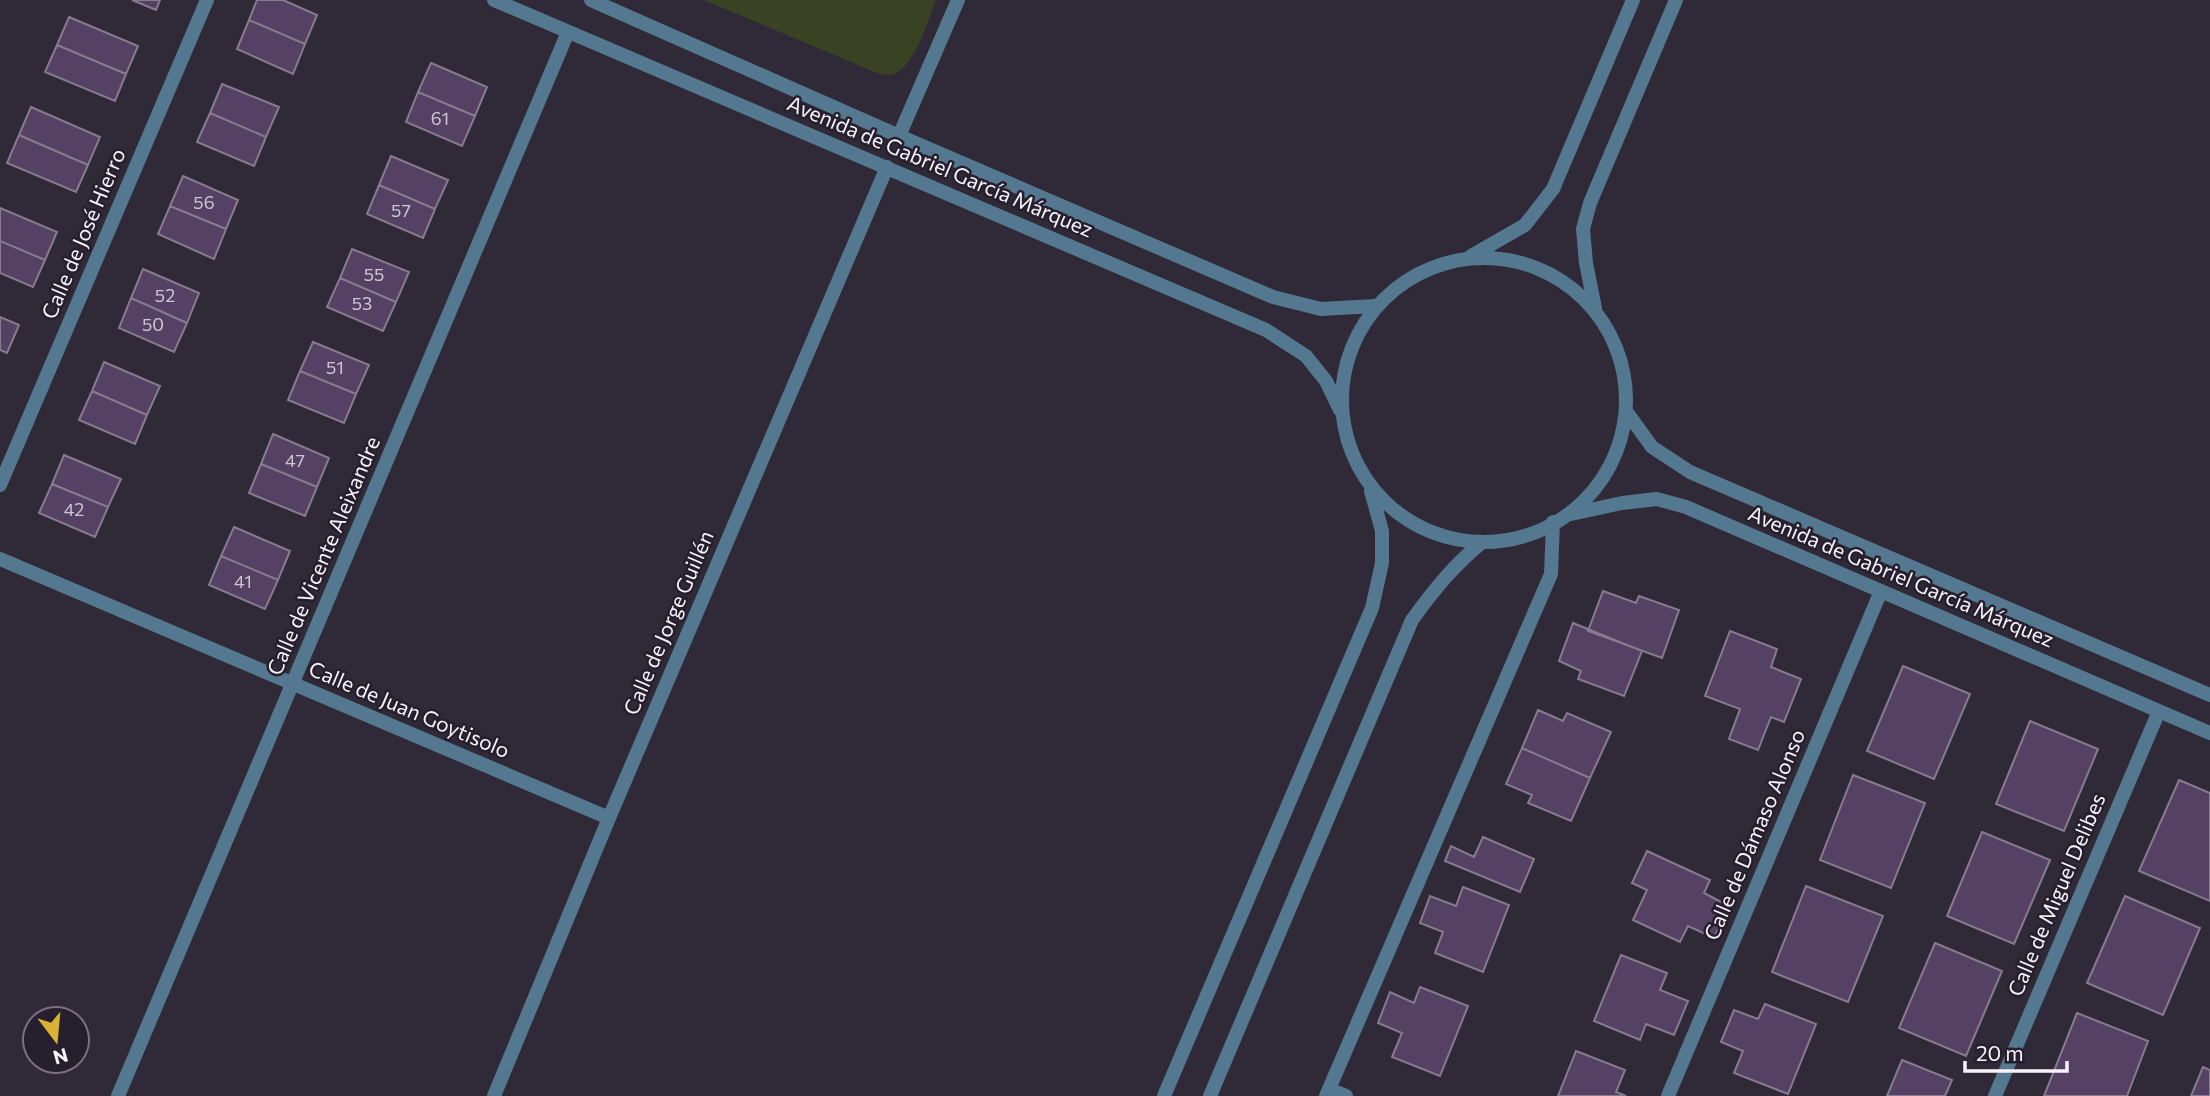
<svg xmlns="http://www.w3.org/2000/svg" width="2210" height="1096" font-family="Commissioner,sans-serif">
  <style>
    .green { fill: #394323 }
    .building { fill: #554164; stroke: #867c8d; stroke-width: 2 }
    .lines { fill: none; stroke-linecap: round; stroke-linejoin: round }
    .minor { stroke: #53788f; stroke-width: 14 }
    .labels { text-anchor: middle; stroke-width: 5; stroke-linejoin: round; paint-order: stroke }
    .number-label { font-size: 18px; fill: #cec6d5 }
    .street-label { font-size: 21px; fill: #f7f2fb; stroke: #261f2d }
  </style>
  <rect width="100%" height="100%" fill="#302937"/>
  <!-- green -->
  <path class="green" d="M704 0H936C928 20 915 66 894 74 888 76 883 74 877 73Z"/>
  <!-- building -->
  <path class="building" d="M132 0H160L156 10Z
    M257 0H283L317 15 305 44 249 20Z
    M69 17 138 46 126 74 57 45Z
    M249 20 305 44 293 74 237 49Z
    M57 45 126 74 115 101 45 72Z
    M431 63 487 87 475 116 418 92Z
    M222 84 279 107 266 137 210 113Z
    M418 92 475 116 462 146 406 122Z
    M31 107 100 137 88 165 19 135Z
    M210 113 266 137 254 166 197 142Z
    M19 135 88 165 76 192 7 163Z
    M391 156 448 180 435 209 379 185Z
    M183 176 238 200 226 229 170 206Z
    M379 185 435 209 423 238 367 214Z
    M170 206 226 229 214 259 158 234Z
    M0 208 57 232 45 260 0 241Z
    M0 241 45 260 33 287 0 273Z
    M352 249 409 272 396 302 340 278Z
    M143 269 199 293 187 323 131 298Z
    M340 278 396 302 383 331 327 307Z
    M131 298 187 323 174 352 119 328Z
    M0 317 19 325 7 353 0 350Z
    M313 342 369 365 356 394 300 371Z
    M104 362 160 386 147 415 92 391Z
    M300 371 356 394 344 423 288 400Z
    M92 391 147 415 135 444 79 420Z
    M273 434 329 458 317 487 261 464Z
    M64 455 121 479 108 507 52 484Z
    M261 464 317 487 305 516 249 493Z
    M52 484 108 507 95 537 39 513Z
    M234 527 290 551 278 580 221 556Z
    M221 556 278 580 265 609 209 585Z
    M1603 591 1636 603 1639 596 1679 610 1662 658 1588 631Z
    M1573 623 1642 651 1624 696 1578 679 1581 671 1559 661Z
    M1730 631 1777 649 1771 667 1801 679 1784 722 1771 717 1758 750 1729 739 1740 709 1705 696Z
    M1903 666 1970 694 1934 779 1867 751Z
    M1538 710 1563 721 1567 713 1611 732 1590 778 1522 748Z
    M2030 721 2098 749 2064 831 1996 804Z
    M1522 748 1590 778 1571 821 1528 803 1532 795 1506 784Z
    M1853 775 1925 803 1891 888 1820 860Z
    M2179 780 2210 793V901L2139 871Z
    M1982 832 2050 860 2014 944 1947 916Z
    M1483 837 1534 859 1520 892 1445 861 1451 846 1474 857Z
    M1647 851 1710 880 1704 893 1729 906 1714 938 1688 926 1680 942 1633 920 1647 890 1632 883Z
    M1806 886 1883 916 1848 1002 1772 972Z
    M1463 887 1509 905 1483 972 1435 953 1443 932 1420 923 1430 896 1456 906Z
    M2125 896 2200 928 2163 1015 2087 983Z
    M1935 943 2002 971 1966 1056 1899 1028Z
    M1621 955 1667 973 1660 990 1688 1001 1674 1035 1646 1024 1640 1040 1594 1021Z
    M1420 987 1468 1006 1440 1076 1392 1057 1402 1033 1378 1023 1390 992 1414 1003Z
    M1765 1004 1816 1024 1788 1094 1734 1073 1743 1051 1721 1042 1734 1010 1758 1019Z
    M2077 1013 2148 1041 2127 1096H2044Z
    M1576 1051 1625 1070 1616 1092 1626 1096H1558Z
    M1902 1060 1952 1080 1945 1096H1887Z
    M2203 1067 2210 1070V1096H2191Z"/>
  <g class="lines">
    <!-- minor -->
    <path class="minor" d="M494 0 1266 330 1306 356 1326 381 1340 410
      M591 0 899 136 1273 297 1321 309 1375 306
      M899 136 958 0
      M1471 256 1525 225 1553 189 1633 0
      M1342 400a142 142 0 1 1 284 0a142 142 0 1 1-284 0Z
      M1595 308 1586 263 1583 229 1590 203 1676 0
      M1626 411 1652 447 1690 472 2210 695
      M0 485 207 0
      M1571 514 1622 503 1657 499 1686 507 2210 733
      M0 559 609 818
      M1329 1089 1346 1096
      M118 1096 568 32
      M494 1096 609 818 887 167
      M1164 1096 1372 608 1382 563V531L1371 491
      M1210 1096 1412 620C1433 591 1453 566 1481 543
      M1326 1096 1551 574 1553 522
      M1668 1096 1881 591
      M1995 1096 2159 711"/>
  </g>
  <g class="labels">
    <!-- number labels -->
    <g class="number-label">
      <text x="440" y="125">61</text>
      <text x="204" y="209">56</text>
      <text x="401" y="217">57</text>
      <text x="374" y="281">55</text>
      <text x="165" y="302">52</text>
      <text x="362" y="310">53</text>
      <text x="153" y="331">50</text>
      <text x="335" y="374">51</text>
      <text x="295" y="467">47</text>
      <text x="74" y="516">42</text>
      <text x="243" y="588">41</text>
    </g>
    <!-- street labels -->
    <g class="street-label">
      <text transform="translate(940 167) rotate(23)" y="7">Avenida de Gabriel García Márquez</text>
      <text transform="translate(84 234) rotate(-67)" y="7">Calle de José Hierro</text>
      <text transform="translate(324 556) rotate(-67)" y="7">Calle de Vicente Aleixandre</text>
      <text transform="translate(1901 577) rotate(23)" y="7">Avenida de Gabriel García Márquez</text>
      <text transform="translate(669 623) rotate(-67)" y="7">Calle de Jorge Guillén</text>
      <text transform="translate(409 710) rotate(23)" y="7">Calle de Juan Goytisolo</text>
      <text transform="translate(1755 835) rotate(-67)" y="7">Calle de Dámaso Alonso</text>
      <text transform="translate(2057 895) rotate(-67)" y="7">Calle de Miguel Delibes</text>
    </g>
  </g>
  <!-- north arrow -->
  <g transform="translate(56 1040) rotate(164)"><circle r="33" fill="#261f2d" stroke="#7a737f" stroke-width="2"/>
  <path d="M0-5L12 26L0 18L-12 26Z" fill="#dbb233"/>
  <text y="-10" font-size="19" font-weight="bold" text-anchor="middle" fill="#f7f2fb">N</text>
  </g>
  <!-- scale -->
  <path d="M1965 1061v10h102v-10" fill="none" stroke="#f7f2fb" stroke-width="3.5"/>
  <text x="1976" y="1061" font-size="21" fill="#f7f2fb" stroke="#261f2d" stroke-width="5" paint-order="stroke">20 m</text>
</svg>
